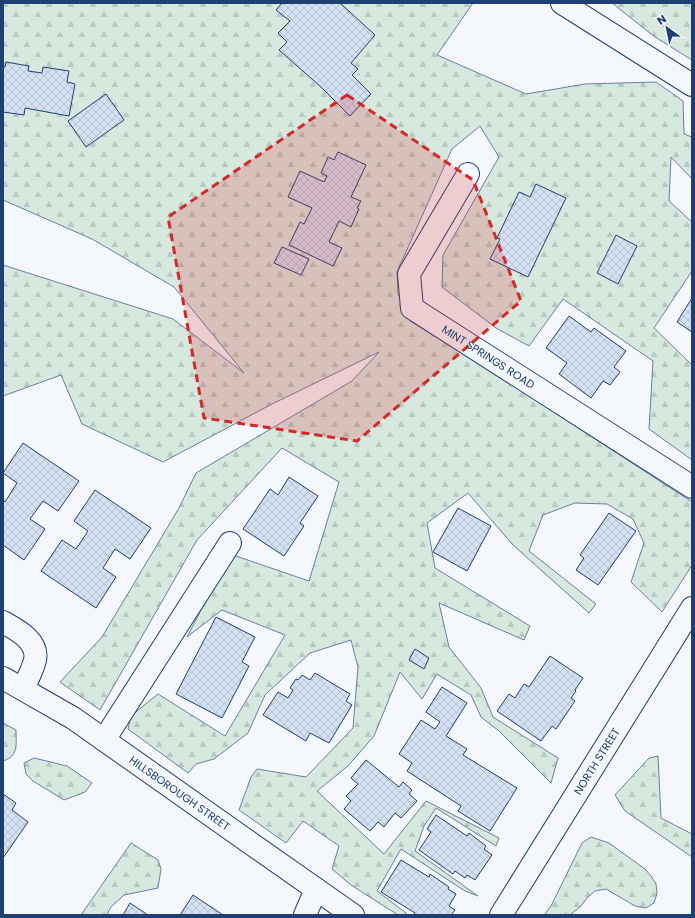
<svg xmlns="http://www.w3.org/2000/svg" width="695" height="918" font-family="Poppins,sans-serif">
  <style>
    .forest { fill: url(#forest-firs); stroke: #687fa3 }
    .building { fill: url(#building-cross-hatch); stroke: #1d3f73 }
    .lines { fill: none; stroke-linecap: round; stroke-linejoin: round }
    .minor-casing { stroke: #1d3f73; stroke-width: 24 }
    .minor { stroke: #f4f7fb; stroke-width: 22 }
    .marked { fill: #d62828; fill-opacity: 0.2; stroke: #d62828; stroke-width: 3; stroke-dasharray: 8 5; stroke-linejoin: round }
    .labels { text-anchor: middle; stroke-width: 3; stroke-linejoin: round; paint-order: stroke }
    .street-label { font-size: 11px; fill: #1d3f73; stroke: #f4f7fb }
  </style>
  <defs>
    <pattern id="forest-firs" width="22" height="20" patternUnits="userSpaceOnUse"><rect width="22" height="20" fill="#d7e8df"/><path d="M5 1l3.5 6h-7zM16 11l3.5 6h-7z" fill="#b8c8c3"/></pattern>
    <pattern id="building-cross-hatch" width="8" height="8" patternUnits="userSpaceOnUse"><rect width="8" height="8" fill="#d5e0f0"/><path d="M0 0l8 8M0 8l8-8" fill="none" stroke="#b6c1d1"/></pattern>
  </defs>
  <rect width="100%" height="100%" fill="#f4f7fb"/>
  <!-- forest -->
  <path class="forest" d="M3 3H473L437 55 526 94 585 84 656 82 683 101 684 134 692 137V179L671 157 669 201 692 222V271L654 328 692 365V460L649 429 653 361 563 299 529 346 496 328 442 287 443 255 499 157 480 126 452 149 397 272 398 294 410 321 472 359 692 502V565L662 612 631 582 644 543 633 519 607 504 575 503 543 515 529 551 596 604 589 613 513 545 468 493 427 523 435 568 530 626 524 640 439 603 449 647 481 688 493 717 558 758 551 783 499 731 481 717 471 695 437 674 422 699 400 672 374 736 348 766 317 791 384 854 426 801 499 838 496 846 436 808 424 826 415 851 478 896 465 891 401 849 377 891 406 913V915H398L351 885 332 869 339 846 303 821 286 843 239 810 251 777 257 769 306 777 353 728 358 667 351 640 310 653 265 695 248 733 214 759 196 764 188 773 128 729 131 716 158 694 225 736 285 635 222 610 187 637 230 554 309 581 339 482 282 448 197 540 100 710 60 682 102 637 179 508 196 473 352 381 379 352 272 404 163 462 82 424 61 375 3 396V265L173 319 244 373 174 287 92 239 3 200Z
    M612 3H692V60L655 37Z
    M3 723 16 730C16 744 19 756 3 761Z
    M658 756 661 818 692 834V857L625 811 615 795 649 758Z
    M34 758 67 766 92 783 85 792 64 800 33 781 26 774 24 763Z
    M591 837 609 843 645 869 651 876 656 884 657 893 654 903 646 908 635 906 606 889 595 891 587 898 581 906 570 915H544L551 906 582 843Z
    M131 843 158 860 161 869 158 888 124 895 110 908 107 915H81Z"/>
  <!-- building -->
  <path class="building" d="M282 3H340L375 35 351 63 358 69 352 75 371 94 350 116 321 87 279 50 287 42 278 33 290 21 276 10Z
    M6 62 29 66 28 71 42 73 43 67 69 71 67 82 75 84 69 116 25 108 24 115 3 112V67H5Z
    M106 94 124 120 86 147 68 121Z
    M338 152 366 165 351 197 361 201 357 208 359 209 351 227 339 221 329 242 342 248 333 266 289 245 300 222 304 224 312 208 288 197 300 171 324 182 327 176 321 173 328 157 334 160Z
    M536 184 566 198 528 277 490 259 500 239 497 238 519 192 530 197Z
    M616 235 637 246 618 284 597 273Z
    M282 247 309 259 301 275 274 263Z
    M692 298V332L677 322Z
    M569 316 591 332 594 328 626 351 614 367 620 372 610 385 603 381 591 398 559 374 567 363 546 348Z
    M23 443 79 481 58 511 43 501 30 519 45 529 24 560 3 545V500L5 502 17 483 3 473Z
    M289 477 318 496 300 523 304 526 284 556 243 529 270 489 278 495Z
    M95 490 151 528 130 559 115 549 103 568 116 577 96 608 41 571 62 540 76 549 88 531 74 521Z
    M458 508 491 526 467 571 433 552Z
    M609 513 636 531 598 585 576 570 584 558 580 555Z
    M216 617 255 637 242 662 249 666 222 718 176 694Z
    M415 649 429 658 424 669 409 660Z
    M550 656 583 678 575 690 576 691 571 698 575 701 556 729 552 726 541 741 497 711 509 694 515 698 524 684 529 687Z
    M315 673 350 694 346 701 352 705 329 743 310 733 306 741 263 715 278 692 288 698 293 690 290 688 296 679 298 680 302 675 310 680Z
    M442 687 467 703 446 736 467 749 463 755 517 788 490 831 458 811 461 806 407 771 412 763 399 754 421 720 435 729 440 722 426 712Z
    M366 760 399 787 403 782 412 790 409 794 417 801 401 818 395 813 384 827 378 822 370 831 344 809 351 801 346 796 358 784 351 778Z
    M3 794 16 803 12 810 28 822 3 858Z
    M436 815 467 836 469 833 486 846 484 849 492 855 475 880 467 875 465 878 455 871 453 874 419 850 431 832 427 829Z
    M401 860 429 877 430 874 449 887 448 889 456 894 449 906 455 910 451 915H414L415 913 381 892Z
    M193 895 223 915H180Z
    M130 903 148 915H123Z"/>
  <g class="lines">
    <!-- minor casing -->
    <g class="minor-casing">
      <g id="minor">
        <path d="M562 3 692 85"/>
        <path id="s1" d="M468 174 409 274 412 308 692 487"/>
        <path d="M3 622C17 630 39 641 35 660 33 669 27 680 23 689"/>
        <path id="s2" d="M3 678 73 718 246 840 353 915"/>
        <path d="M104 740 230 543"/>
        <path d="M305 915 316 889"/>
        <path id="s3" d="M501 915 692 608"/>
      </g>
    </g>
    <!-- minor -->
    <use href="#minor" class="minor"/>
  </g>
  <!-- marked area -->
  <path class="marked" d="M347 95 473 180 521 301 357 441 204 418 168 217Z"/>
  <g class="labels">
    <!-- street labels -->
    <g class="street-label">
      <text dy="4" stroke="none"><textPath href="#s1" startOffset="241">MINT SPRINGS ROAD</textPath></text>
      <text dy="4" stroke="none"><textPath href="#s3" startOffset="181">NORTH STREET</textPath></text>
      <text dy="4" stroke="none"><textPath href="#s2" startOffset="211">HILLSBOROUGH STREET</textPath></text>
    </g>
  </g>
  <!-- border -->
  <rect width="695" height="918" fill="none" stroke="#1d3f73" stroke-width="8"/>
  <!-- north arrow -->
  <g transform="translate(667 28) rotate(327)" stroke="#f4f7fb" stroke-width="3" paint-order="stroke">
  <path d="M0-3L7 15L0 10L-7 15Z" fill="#1d3f73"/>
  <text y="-6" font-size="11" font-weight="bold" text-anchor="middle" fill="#1d3f73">N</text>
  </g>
</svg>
